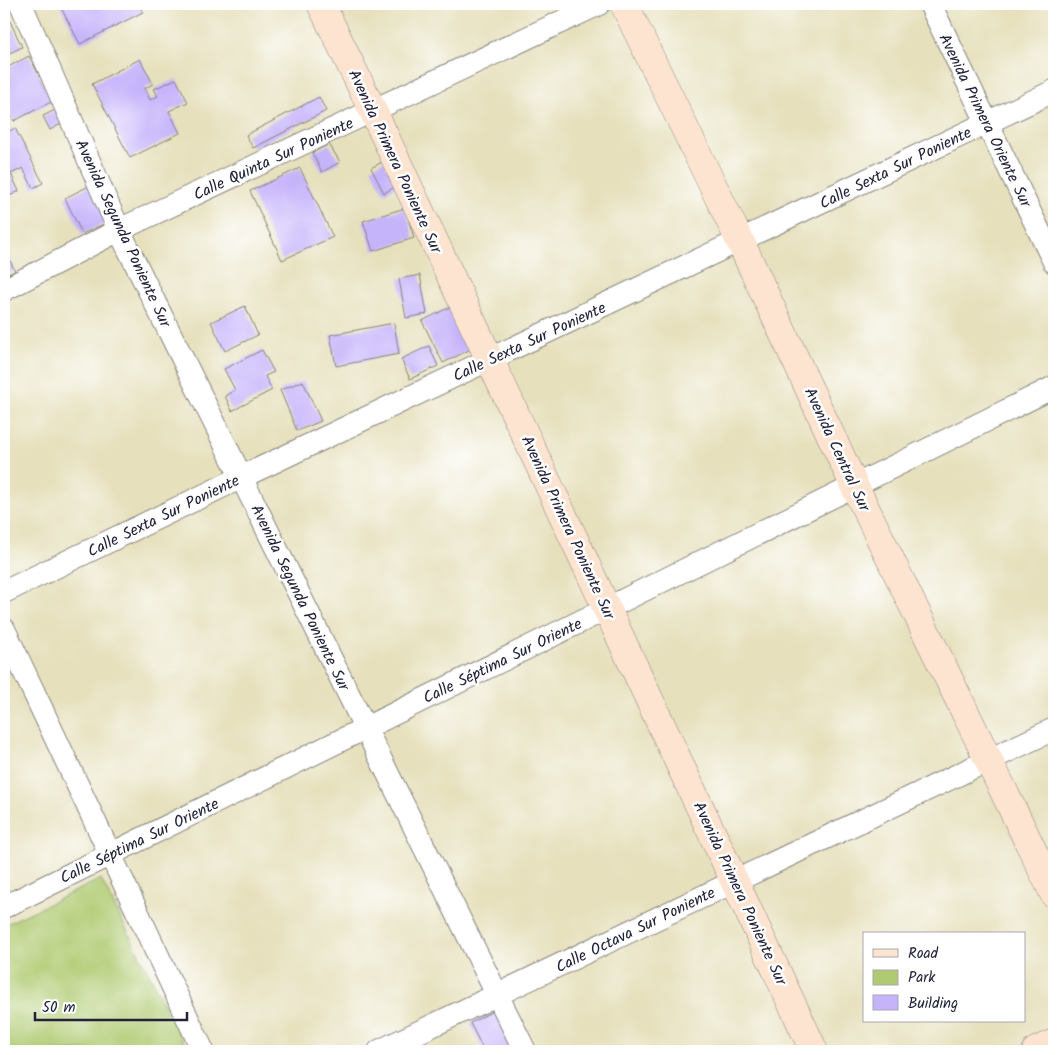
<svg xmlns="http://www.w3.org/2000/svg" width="1058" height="1055" font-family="Kalam,sans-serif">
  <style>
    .green { fill: #afca70; stroke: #687656 }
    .building { fill: #c6b4fb }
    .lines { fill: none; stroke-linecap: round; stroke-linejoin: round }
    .street-casing { stroke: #84817c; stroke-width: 24 }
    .secondary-casing { stroke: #84817c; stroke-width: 29 }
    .street { stroke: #fff; stroke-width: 22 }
    .secondary { stroke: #fde4d1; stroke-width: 28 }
    .labels { text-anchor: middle; stroke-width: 5; stroke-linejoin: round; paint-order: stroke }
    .street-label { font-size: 16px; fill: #22223b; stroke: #fff }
  </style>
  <rect width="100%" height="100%" fill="#fff"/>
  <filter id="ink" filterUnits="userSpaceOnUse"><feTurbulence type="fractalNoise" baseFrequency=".02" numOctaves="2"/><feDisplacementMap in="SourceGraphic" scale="10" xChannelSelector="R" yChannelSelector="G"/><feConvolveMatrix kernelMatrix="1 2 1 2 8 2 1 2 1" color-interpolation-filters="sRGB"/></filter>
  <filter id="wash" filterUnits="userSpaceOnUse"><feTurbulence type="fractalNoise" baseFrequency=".0096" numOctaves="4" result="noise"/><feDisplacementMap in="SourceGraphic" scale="20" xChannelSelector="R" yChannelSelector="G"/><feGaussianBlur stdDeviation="1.12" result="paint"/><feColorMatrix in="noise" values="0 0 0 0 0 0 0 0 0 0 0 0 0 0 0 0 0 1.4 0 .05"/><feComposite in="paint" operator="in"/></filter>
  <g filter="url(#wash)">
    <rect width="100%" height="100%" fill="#e6e0bc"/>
    <!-- green -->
    <path class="green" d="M101 879 188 1051H4V925Z"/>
    <g id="blocks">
      <!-- building -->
      <path class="building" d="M59 4H138L143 12 80 44Z
        M4 8 22 47 4 56Z
        M29 56 53 101 14 121 8 111 4 113V69Z
        M140 59 153 84 145 88 150 100 158 96 154 89 176 79 188 102 169 111 180 133 130 158 92 84Z
        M319 97 326 111 253 148 246 135Z
        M57 109 63 123 50 130 43 116Z
        M15 128 43 183 33 188 23 168 11 174 19 191 4 199V134Z
        M329 144 340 162 322 172 312 153Z
        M384 161 397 186 384 193 371 168Z
        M300 168 333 237 282 260 250 191Z
        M91 185 108 222 82 234 65 198Z
        M405 208 414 238 373 251 363 221Z
        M4 248 15 271 4 276Z
        M420 275 427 314 406 318 399 279Z
        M245 306 258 335 225 351 211 322Z
        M452 306 473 348 443 363 422 321Z
        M394 323 399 354 336 366 330 335Z
        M429 346 438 366 410 379 401 359Z
        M262 350 274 372 265 376 272 390 232 411 225 396 235 390 224 369Z
        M303 381 321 421 297 431 280 390Z
        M495 1010 516 1051H484L470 1023Z"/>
    </g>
  </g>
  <g filter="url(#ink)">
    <use href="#blocks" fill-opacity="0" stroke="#84817c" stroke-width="1"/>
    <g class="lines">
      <!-- street casing -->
      <g class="street-casing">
        <path id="street" d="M21 4 119 230 525 1051
          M930 4 1054 262
          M4 290 119 230 599 4
          M4 592 242 477 1054 91
          M4 629 203 1051
          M4 907 1054 387
          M379 1051 1054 729"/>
      </g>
      <!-- secondary casing -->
      <g class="secondary-casing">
        <path id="secondary" d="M321 4 373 111 607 609 814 1051
          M624 4 740 241 855 487 1054 894
          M1036 1051 1054 1043"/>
      </g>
      <!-- street -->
      <use href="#street" class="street"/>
      <!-- secondary -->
      <use href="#secondary" class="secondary"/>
    </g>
  </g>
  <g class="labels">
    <!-- street labels -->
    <g class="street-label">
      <text transform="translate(986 120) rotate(64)" y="6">Avenida Primera Oriente Sur</text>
      <text transform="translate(273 158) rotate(-25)" y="6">Calle Quinta Sur Poniente</text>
      <text transform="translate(396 161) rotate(65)" y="6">Avenida Primera Poniente Sur</text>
      <text transform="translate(895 167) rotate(-26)" y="6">Calle Sexta Sur Poniente</text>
      <text transform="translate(124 233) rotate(65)" y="6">Avenida Segunda Poniente Sur</text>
      <text transform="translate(529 341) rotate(-25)" y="6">Calle Sexta Sur Poniente</text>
      <text transform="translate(838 449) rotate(65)" y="6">Avenida Central Sur</text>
      <text transform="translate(163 515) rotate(-26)" y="6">Calle Sexta Sur Poniente</text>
      <text transform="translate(569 527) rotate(65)" y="6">Avenida Primera Poniente Sur</text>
      <text transform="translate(301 597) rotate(64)" y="6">Avenida Segunda Poniente Sur</text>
      <text transform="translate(502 660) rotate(-26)" y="6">Calle Séptima Sur Oriente</text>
      <text transform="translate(139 840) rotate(-26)" y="6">Calle Séptima Sur Oriente</text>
      <text transform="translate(741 893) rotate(65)" y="6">Avenida Primera Poniente Sur</text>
      <text transform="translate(635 929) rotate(-26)" y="6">Calle Octava Sur Poniente</text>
    </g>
  </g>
  <!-- margin -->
  <rect width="1058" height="1055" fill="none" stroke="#fff" stroke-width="20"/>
  <!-- legend -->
  <rect x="863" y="932" width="162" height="90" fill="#ffffff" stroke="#a7a7b1"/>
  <rect x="873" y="949" width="25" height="8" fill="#fde4d1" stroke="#a7a7b1"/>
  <text x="908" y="958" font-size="15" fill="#22223b">Road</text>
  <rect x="873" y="970" width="25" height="15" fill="#afca70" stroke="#a7a7b1"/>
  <text x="908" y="982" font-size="15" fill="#22223b">Park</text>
  <rect x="873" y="995" width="25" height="15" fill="#c6b4fb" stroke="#a7a7b1"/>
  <text x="908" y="1008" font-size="15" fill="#22223b">Building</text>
  <!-- scale -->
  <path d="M35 1012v8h152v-8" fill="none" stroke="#22223b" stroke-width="2.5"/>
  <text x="42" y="1012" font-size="15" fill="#22223b" stroke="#ffffff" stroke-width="4" paint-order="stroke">50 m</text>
</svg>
